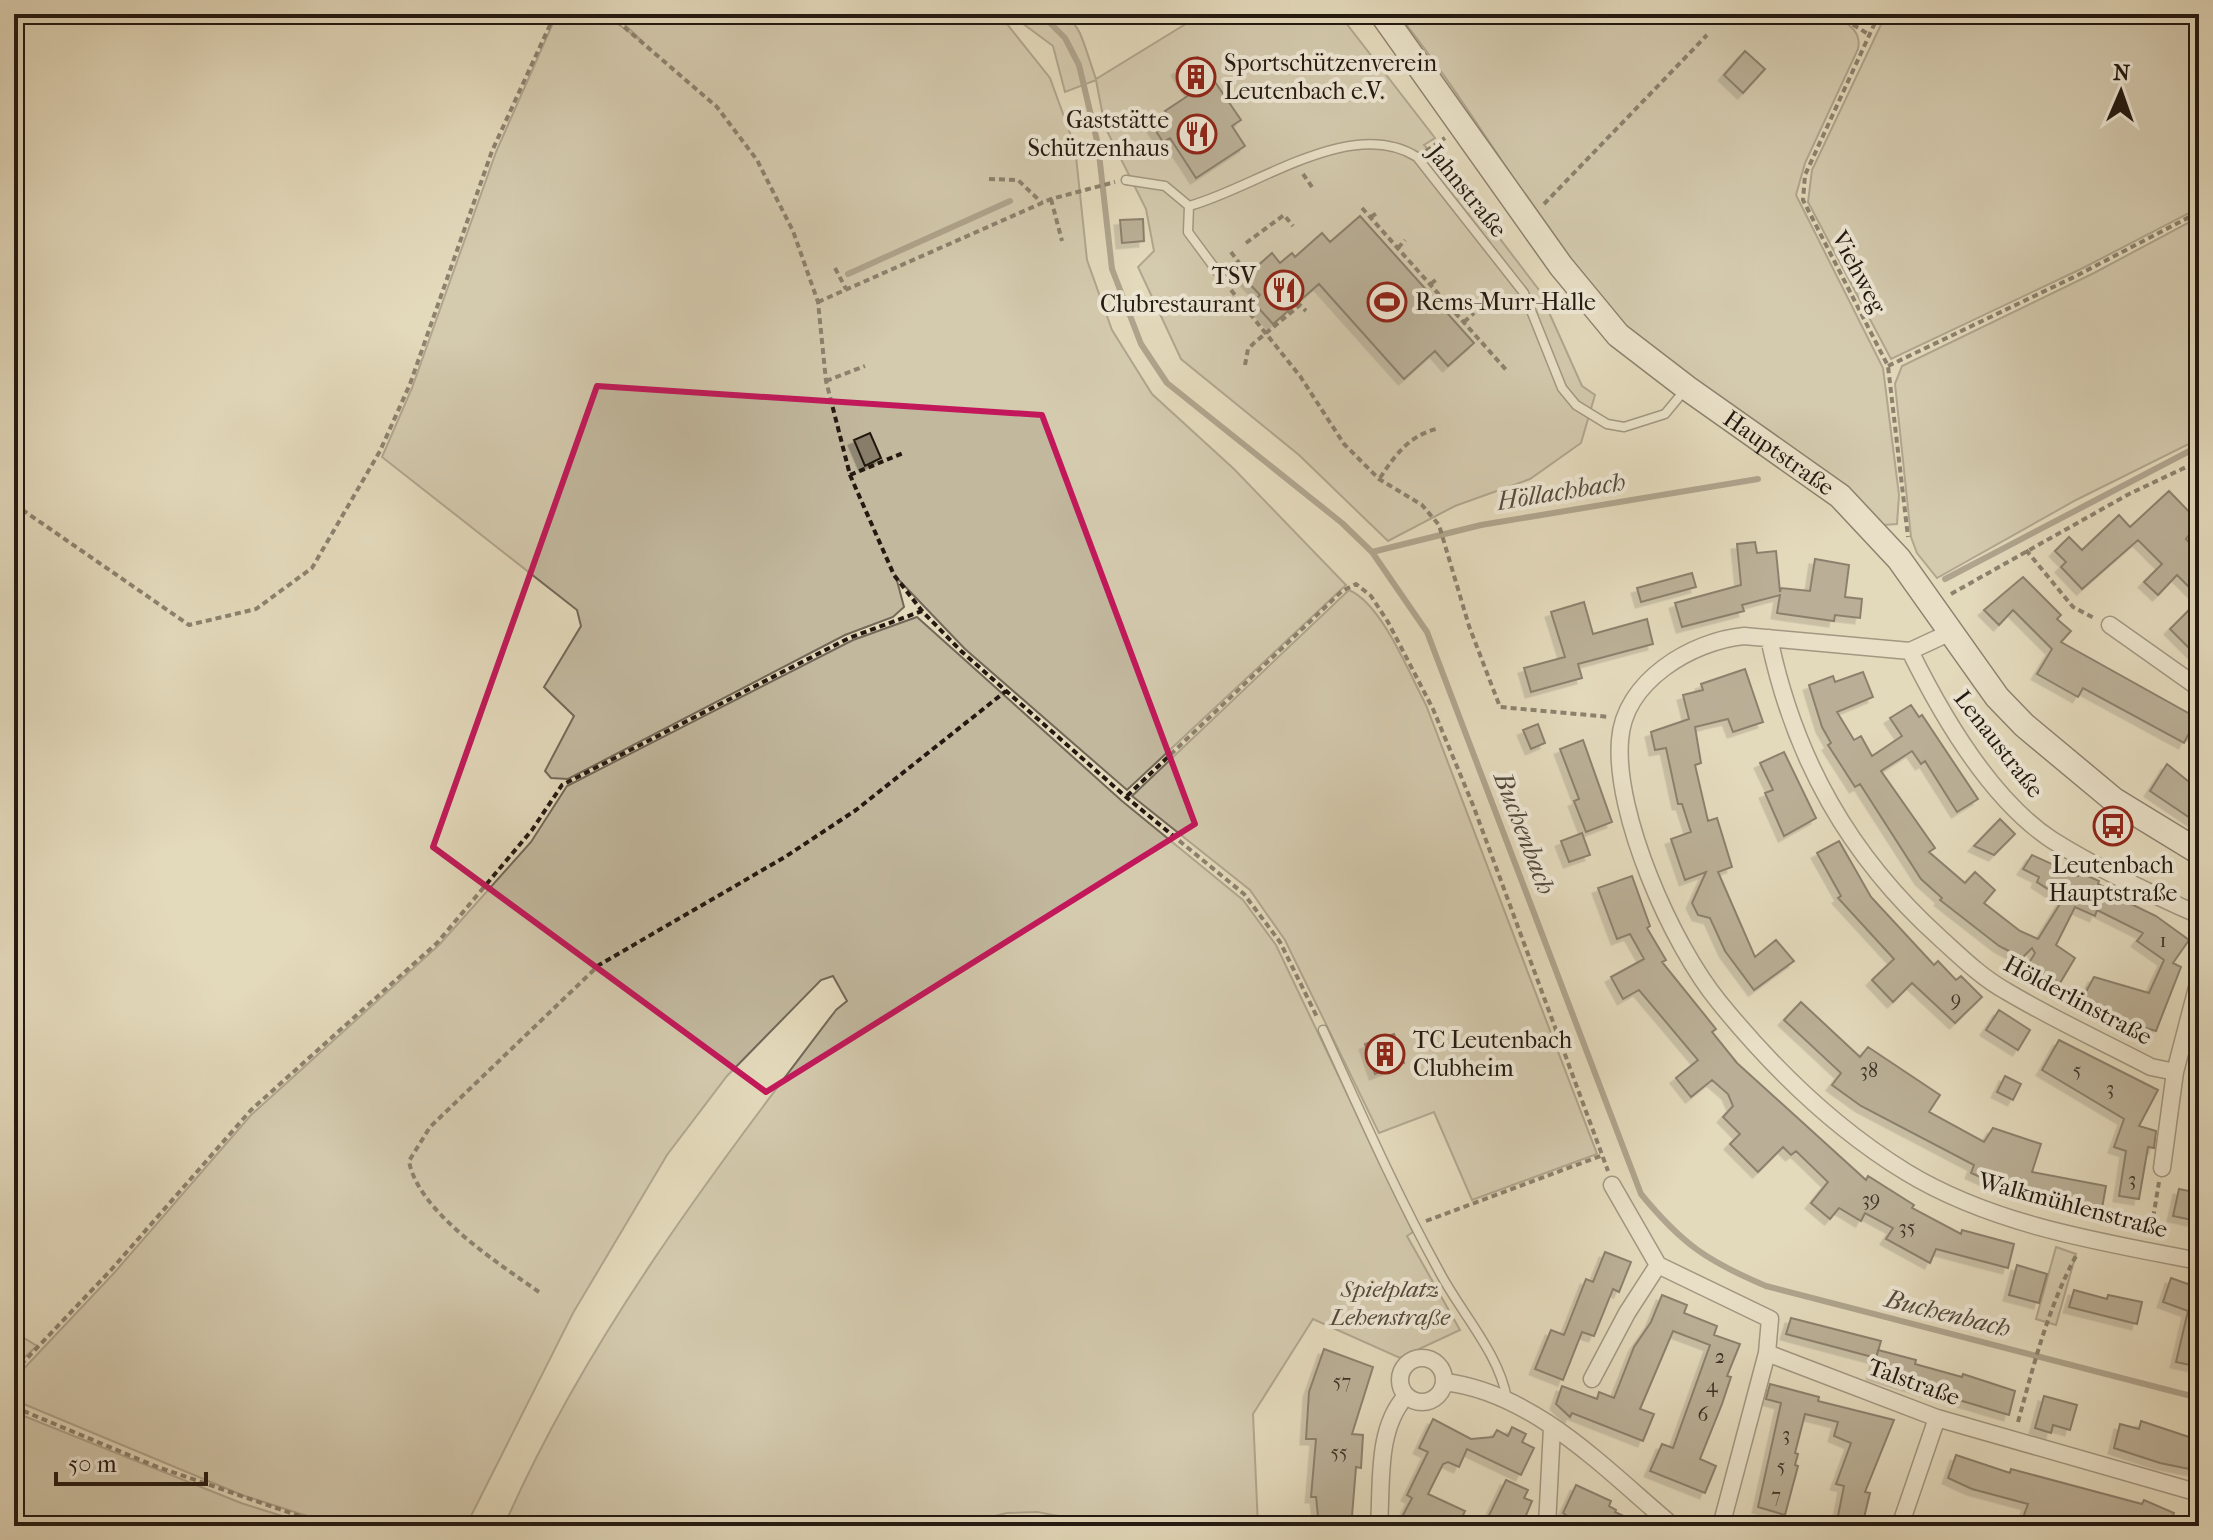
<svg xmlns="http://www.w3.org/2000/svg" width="2213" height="1540" font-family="'IM FELL French Canon',serif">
<defs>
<filter id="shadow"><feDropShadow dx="-5.5" dy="5.5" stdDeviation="0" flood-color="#0004"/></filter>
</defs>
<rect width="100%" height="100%" fill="#e3d9bb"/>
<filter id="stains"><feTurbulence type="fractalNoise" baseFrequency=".0025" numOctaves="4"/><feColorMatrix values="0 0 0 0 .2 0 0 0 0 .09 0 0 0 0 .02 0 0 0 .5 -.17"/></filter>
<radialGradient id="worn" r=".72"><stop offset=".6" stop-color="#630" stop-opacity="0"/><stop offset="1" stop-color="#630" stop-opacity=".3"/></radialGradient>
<path fill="#c2b89e" stroke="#726858" stroke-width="2" d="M557,14H604L643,42L614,14H999L1050,78L1075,147L1087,260L1112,330L1152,394L1234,469L1346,585L1127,790L965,649L896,577L904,607L893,617L845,635L568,779L551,778L545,771L574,716L544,687L581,626L577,610L382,457L412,388L496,152Z
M1010,14C1083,14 1073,13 1096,79L1202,14H1339L1435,138L1424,145L1456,181L1539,290L1582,386L1595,395L1581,443L1530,479L1455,506L1388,541L1299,455L1181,359L1138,267L1154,251L1146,209L1105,127L1096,80L1065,92L1053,46Z
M1398,14H1833C1847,24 1862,30 1858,49L1805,163L1796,195L1883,368L1899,495L1897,524L1883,525L1623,325C1538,229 1478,114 1398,14Z
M1886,14H2199V208L2081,269L1891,359L1808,202L1812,170Z
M2199,217V439L2076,500L1937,578L1917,553L1911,537L1895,384L1902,366L2094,273Z
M1349,590C1382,604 1409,673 1426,705L1597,1154L1472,1200L1434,1112L1379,1133L1285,940L1250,890L1132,796Z
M917,617L1122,801L1243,900L1276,945L1413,1232L1407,1236L1460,1330L1400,1358L1313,1319L1253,1414L1258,1526H1113L1037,1512L1007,1513L953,1526H504C586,1338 713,1172 836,1010L847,1001L833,976L821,980L727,1076L667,1155L573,1313L466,1526H338L242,1495L14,1400V1379L115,1272L251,1115L439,945L531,842L567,786L853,640Z
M2056,1247L2076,1254L2056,1325L2036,1319Z
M14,1332L37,1346L14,1367Z
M14,1412L241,1503L314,1526H14Z"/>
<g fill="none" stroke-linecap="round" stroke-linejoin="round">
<path stroke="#6f6554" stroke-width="6" d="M1041,14L1065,38L1079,65L1098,145L1112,269L1141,344L1167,383L1342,523L1372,552L1427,632L1641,1194C1682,1244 1707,1261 1766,1286L2199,1398
M848,274L1010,201
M1372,552L1481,525L1758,479
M1945,579L2199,446"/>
</g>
<path fill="#877d69" stroke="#231911" stroke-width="2" filter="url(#shadow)" d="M1745,51L1765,69L1743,93L1724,75Z
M1198,57L1241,120L1232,126L1245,146L1196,178L1170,138L1163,142L1152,125L1168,115L1165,111L1192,93L1177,70Z
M1360,216L1474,343L1448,366L1435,351L1404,379L1319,284L1273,324L1253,302L1260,295L1244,278L1272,253L1280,263L1292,253L1295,257L1322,233L1330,242Z
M1143,219L1144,241L1122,243L1120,220Z
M870,433L881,458L865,466L854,440Z
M2169,491L2199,522L2186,539L2199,553V597L2177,575L2158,595L2144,582L2162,564L2138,540L2082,589L2061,567L2066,562L2055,551L2069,537L2082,550L2119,515L2130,527Z
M1755,542L1757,553L1776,551L1780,592L1781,588L1810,591L1815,559L1849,565L1845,597L1862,599L1860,618L1835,615L1834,621L1777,613L1780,595L1742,605L1744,611L1682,627L1675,603L1741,585L1737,544Z
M1692,573L1696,587L1641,602L1637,588Z
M2023,577L2061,615L2057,619L2071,631L2061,642L2199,719V738L2189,733L2184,743L2083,688L2078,697L2037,674L2052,649L2013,610L1999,625L1984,610Z
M2199,600V658L2170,629Z
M1584,602L1593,634L1647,619L1653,644L1578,664L1582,678L1531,692L1524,668L1565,657L1551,612Z
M1745,669L1763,722L1733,732L1728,719L1695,727L1701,763L1695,765L1708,821L1717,818L1732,867L1718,872L1755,957L1776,940L1794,961L1754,990L1725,951L1710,918L1698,915L1692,903L1706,872L1685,880L1671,839L1691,832L1682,804H1678L1666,748L1655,750L1651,732L1689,719L1683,695L1703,690L1701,684Z
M1863,672L1873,697L1837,712L1854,740L1861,736L1872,756L1902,736L1890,718L1911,705L1919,717L1922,715L1978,799L1957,812L1925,761L1921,764L1912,751L1881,771L1935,848L1929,852L1965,883L1975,872L1995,890L1984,903L2020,931L2038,939L2063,899L2037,882L2039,877L2023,869L2032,855L2078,876L2081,873L2099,881L2098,884L2127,898L2125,901L2156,916L2189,940L2173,963L2181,967L2156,1031L2099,1014L2100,1011L2082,999L2094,977L2149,993L2164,960L2137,941L2143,933L2097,910L2095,916L2075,907L2056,945L2075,958L2060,983L2029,963L2035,953L2032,948L2022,958L1999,946L1940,900L1942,898L1921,879L1860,784L1855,787L1828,745L1831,743L1822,727L1809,685L1833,676L1835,682Z
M1538,724L1545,743L1531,749L1523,730Z
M1583,740L1612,822L1586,832L1574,801L1579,799L1560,749Z
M1784,752L1816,818L1784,836L1765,793L1773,790L1760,763Z
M2167,764L2199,790V824L2150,791Z
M2000,819L2015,834L1994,855L1974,846Z
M1582,833L1590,855L1569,862L1561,841Z
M1839,841L1871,897L1934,965L1938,961L1956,980L1961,976L1982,997L1955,1023L1912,983L1893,1002L1872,980L1894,959L1838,898L1841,896L1817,853Z
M1632,876L1650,926L1647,928L1666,960L1662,962L1716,1029L1712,1032L1737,1063L1866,1180L1868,1176L1914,1205L1912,1208L1961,1234L1962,1230L2014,1244L2008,1268L1936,1249L1930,1263L1886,1239L1893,1228L1865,1213L1861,1221L1839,1208L1830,1219L1811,1203L1828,1182L1796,1151L1791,1155L1783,1147L1758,1172L1730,1144L1740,1134L1723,1117L1733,1106L1728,1094L1712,1080L1691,1097L1676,1078L1698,1060L1639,990L1623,999L1611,977L1644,959L1630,934L1617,939L1598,888Z
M1801,1002L1860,1057L1868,1047L1940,1095L1929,1112L1984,1142L1993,1128L2041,1144L2032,1172L2106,1186L2102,1208L2034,1196L1996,1184L1971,1173L1974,1165L1861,1106L1832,1085L1841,1073L1784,1020Z
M1999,1010L2030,1030L2018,1050L1986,1030Z
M1394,1034L1404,1063L1375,1074L1365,1044Z
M2059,1040L2158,1090L2139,1126L2156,1131L2154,1148L2148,1147L2139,1199L2119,1196L2126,1151L2114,1147L2124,1119L2042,1070Z
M2005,1076L2021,1084L2013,1100L1997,1092Z
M2179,1189L2199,1193L2197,1221L2173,1216Z
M1605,1252L1631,1262L1619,1292L1613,1289L1594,1336L1582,1332L1563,1380L1535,1369L1551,1330L1564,1335L1586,1279L1593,1282Z
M2017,1265L2047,1274L2039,1303L2009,1295Z
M2171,1278L2199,1288V1367L2176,1362L2188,1311L2163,1302Z
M2074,1290L2107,1299L2108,1295L2142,1302L2137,1324L2069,1307Z
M1662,1295L1687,1305L1684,1313L1717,1326L1714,1335L1740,1344L1727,1376L1731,1377L1722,1404L1700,1459L1716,1466L1705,1493L1650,1471L1662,1444L1673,1448L1710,1345L1673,1331L1640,1409L1654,1414L1643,1441L1572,1413L1570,1417L1556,1404L1562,1386L1597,1399L1599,1392L1614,1398L1634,1347L1651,1322Z
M1791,1318L1881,1341L1876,1358L1786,1334Z
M1324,1349L1373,1367L1352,1434L1363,1435L1361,1468L1356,1467L1352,1516H1318L1316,1497H1311L1316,1439H1306L1309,1392Z
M1878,1350L1916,1360L1915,1364L1962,1377L1963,1374L2015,1391L2009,1415L1872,1374Z
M1770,1384L1819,1397L1818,1401L1894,1420L1865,1492L1870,1493L1862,1526H1836L1844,1486L1836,1484L1851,1443L1834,1436L1838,1422L1805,1414L1795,1453L1798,1454L1795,1465L1798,1466L1785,1515L1758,1507L1781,1403L1766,1399Z
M2044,1396L2077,1405L2070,1430L2053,1425L2051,1433L2035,1428Z
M1433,1419L1471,1439L1493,1437L1497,1430L1508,1436L1512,1427L1526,1434L1522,1442L1534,1448L1521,1475L1467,1449L1459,1467L1448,1462L1443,1464L1428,1494L1465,1511L1458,1526H1420L1402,1517L1412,1498L1407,1495L1428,1452L1419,1448Z
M2141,1421L2192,1438L2190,1447L2199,1449V1471L2160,1463L2114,1448L2120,1424L2139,1429Z
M1956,1455L2010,1473L2011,1469L2142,1504L2144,1500L2174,1513L2169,1526H2141L2116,1516L2114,1524L2091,1518L2090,1526H2020L2028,1504L1972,1489L1948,1478Z
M1506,1480L1528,1490L1524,1498L1532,1501L1524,1520L1521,1526H1484Z
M1576,1485L1611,1501L1609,1506L1616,1510L1615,1512L1644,1526H1586L1573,1520L1563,1513Z"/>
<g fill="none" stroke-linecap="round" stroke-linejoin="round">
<defs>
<path id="lane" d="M1126,180L1165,186L1189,206
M1189,206C1256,188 1351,115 1417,157L1524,293L1562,388L1576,405L1607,424L1624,427L1665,414L1684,391
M1189,206L1188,232L1225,282
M1323,1030C1360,1111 1396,1193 1439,1271C1461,1313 1499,1353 1507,1399"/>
<path id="street" d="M2110,625L2199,688
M1951,632L1910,651L1744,636C1692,641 1624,681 1620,740C1614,814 1672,945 1719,1002C1771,1066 1834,1128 1906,1172C1993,1225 2100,1242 2199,1261
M1769,638C1794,758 1849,856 1940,938C1961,957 1981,977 2006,991C2053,1019 2103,1042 2151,1067L2175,1072
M1910,651C1942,716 1990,799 2052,840C2098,869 2149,893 2199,915
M2162,1168L2175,1072L2199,980
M1612,1185L1658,1265L1770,1319L1767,1353L1937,1418L2199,1493
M1400 1380a22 22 0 1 1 44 0a22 22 0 1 1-44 0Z
M1592,1379L1627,1313L1658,1265
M1444,1382C1534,1392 1607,1471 1673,1526
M1379,1526C1382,1483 1376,1429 1406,1396
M1547,1526L1552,1428
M1721,1526L1767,1353
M1900,1526L1937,1418"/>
<g id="secondary">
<path id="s1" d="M1382,14L1561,266L1618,335L1687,388L1840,496L1899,559L1997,697L2024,725L2114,800L2199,852"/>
</g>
</defs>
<use href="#lane" stroke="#53493c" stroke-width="11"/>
<use href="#street" stroke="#53493c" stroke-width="19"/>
<use href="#secondary" stroke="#231911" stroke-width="27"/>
<path stroke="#231911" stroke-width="4" stroke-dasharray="6 4" stroke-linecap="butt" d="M609,14L717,107L757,160L793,231L818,302L826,381L850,475L894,575L922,611L961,651L1126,797L1244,894L1280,942L1318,1019
M1836,14L1868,34
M1879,14L1805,175L1803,200L1888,366L1908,537
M1426,151L1445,138
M1303,174L1312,187
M989,179L1018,180L1042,203
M1051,199L1062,241
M1544,204L1707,35
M1362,208L1508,372
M1371,217L1378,212
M1246,243L1284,215L1293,226
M1398,248L1405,240
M1231,252L1248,275
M835,268L846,289
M1431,284L1438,278
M1231,290L1300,376L1344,444L1379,479L1422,505L1439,525L1469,626L1500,707L1610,717
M818,302L1051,199L1115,182
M1464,322L1474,313
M1245,365L1248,349L1254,343L1300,305L1306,311
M1888,366L2074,277L2199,212
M826,381L865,366
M850,475L903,453
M1380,478C1395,455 1409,436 1436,429
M14,504L189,625L256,609L312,568L380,451L410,384L492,151L555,14
M2026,550L2073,607L2094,618
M1951,594L2129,494L2199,461
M1127,796L1342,591L1356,584L1371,596L1388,622L1433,709L1473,805L1608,1171
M1426,1221L1603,1155
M2150,1237L2159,1182
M539,1292C498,1263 418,1212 409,1161L430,1127L599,965L785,857L856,810L1006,691
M14,1372L111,1270L251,1110L437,943L532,830L562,785L849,638L922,611
M14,1407L155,1466L328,1526
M2018,1422C2034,1364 2048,1307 2077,1254
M971,1526C1015,1516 1051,1515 1095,1526"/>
<use href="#lane" stroke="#ede6d3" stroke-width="8"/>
<use href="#street" stroke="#ede6d3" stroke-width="16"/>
<use href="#secondary" stroke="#ede6d3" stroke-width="24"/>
</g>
<path d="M0 0H2213V1540H0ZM597,386L1042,415L1195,824L766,1092L433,847Z" fill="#e3d9bb" fill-opacity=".55" fill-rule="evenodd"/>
<path fill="none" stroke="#c2185b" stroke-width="6" stroke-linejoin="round" d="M597,386L1042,415L1195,824L766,1092L433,847Z"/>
<defs>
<symbol id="building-ring" viewBox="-11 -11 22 22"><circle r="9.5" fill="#ede6d3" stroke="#8f2418" stroke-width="1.5"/><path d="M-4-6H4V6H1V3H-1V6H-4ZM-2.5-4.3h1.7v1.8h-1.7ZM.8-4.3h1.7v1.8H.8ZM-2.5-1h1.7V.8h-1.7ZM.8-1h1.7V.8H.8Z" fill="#8f2418"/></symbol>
<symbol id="restaurant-ring" viewBox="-11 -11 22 22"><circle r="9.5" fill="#ede6d3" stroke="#8f2418" stroke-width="1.5"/><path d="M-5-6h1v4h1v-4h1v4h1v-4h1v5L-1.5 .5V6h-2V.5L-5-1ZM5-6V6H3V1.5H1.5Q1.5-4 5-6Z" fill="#8f2418"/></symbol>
<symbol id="stadium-ring" viewBox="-11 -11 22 22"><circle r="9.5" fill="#ede6d3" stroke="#8f2418" stroke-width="1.5"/><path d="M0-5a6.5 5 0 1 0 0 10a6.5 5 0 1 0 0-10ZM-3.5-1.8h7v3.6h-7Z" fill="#8f2418"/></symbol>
<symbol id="bus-ring" viewBox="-11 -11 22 22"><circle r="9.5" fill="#ede6d3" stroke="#8f2418" stroke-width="1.5"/><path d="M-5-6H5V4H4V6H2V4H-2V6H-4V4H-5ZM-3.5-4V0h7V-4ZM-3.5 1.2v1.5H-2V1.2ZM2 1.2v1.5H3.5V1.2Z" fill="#8f2418"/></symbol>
</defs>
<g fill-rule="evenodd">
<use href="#building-ring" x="1174" y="55" width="44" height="44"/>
<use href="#restaurant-ring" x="1175" y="112" width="44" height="44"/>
<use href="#restaurant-ring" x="1262" y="268" width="44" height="44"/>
<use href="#stadium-ring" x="1365" y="280" width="44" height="44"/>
<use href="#bus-ring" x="2091" y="804" width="44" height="44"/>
<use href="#building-ring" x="1363" y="1032" width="44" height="44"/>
</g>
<g text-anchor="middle" stroke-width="8" stroke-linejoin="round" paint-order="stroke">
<g font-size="20" fill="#3c3227">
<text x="2163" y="947">1</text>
<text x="1956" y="1006">9</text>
<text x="1869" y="1077">38</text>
<text x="2077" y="1077">5</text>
<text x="2110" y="1095">3</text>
<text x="2132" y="1186">3</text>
<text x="1871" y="1206">39</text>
<text x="1907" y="1234">35</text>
<text x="1720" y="1363">2</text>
<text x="1342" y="1388">57</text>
<text x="1712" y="1392">4</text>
<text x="1703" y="1421">6</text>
<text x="1786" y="1441">3</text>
<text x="1339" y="1459">55</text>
<text x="1781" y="1473">5</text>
<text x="1776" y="1502">7</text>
</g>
<g font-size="24" fill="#231911" stroke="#ede6d3" text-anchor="start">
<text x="1224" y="71">Sportschützenverein<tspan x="1224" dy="28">Leutenbach e.V.</tspan></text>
<text x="1169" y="128" text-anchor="end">Gaststätte<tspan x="1169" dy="28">Schützenhaus</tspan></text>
<text x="1256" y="284" text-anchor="end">TSV<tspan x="1256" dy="28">Clubrestaurant</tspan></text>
<text x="1415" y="310">Rems-Murr-Halle</text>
<text x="2113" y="873" text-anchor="middle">Leutenbach<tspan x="2113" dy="28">Hauptstraße</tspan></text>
<text x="1413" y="1048">TC Leutenbach<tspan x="1413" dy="28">Clubheim</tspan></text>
</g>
<g font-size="24" fill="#231911" stroke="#ede6d3">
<text transform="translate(1467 191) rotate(51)" y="8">Jahnstraße</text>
<text transform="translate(1859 272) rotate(62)" y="8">Viehweg</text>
<text dy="8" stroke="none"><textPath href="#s1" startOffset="598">Hauptstraße</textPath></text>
<text transform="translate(1999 744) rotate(52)" y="8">Lenaustraße</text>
<text transform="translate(2078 1000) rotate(28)" y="8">Hölderlinstraße</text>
<text transform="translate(2073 1205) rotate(15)" y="8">Walkmühlenstraße</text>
<text transform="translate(1914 1382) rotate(20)" y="8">Talstraße</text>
</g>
<g font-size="24" font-style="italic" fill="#53493b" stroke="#ede6d3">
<text x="1390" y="1297">Spielplatz<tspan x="1390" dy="28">Lehenstraße</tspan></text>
</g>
<g font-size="26" font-style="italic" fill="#564c3e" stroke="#ede6d3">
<text transform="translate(1561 491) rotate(-9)" y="9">Höllachbach</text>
<text transform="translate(1525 833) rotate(69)" y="9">Buchenbach</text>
<text transform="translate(1948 1313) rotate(14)" y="9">Buchenbach</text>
</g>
</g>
<rect width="2213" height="1540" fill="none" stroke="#e3d9bb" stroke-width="48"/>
<rect x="16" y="16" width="2181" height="1508" fill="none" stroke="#231911" stroke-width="4"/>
<rect x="24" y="24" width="2165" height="1492" fill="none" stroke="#231911" stroke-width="2"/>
<g transform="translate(2121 92) rotate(2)" stroke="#ede6d3" stroke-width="6" paint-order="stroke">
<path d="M0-6L14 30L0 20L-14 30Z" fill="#231911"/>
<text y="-12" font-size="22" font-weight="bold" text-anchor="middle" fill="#231911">N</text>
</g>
<path d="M56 1472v12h150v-12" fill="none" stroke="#231911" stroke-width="4"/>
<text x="68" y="1472" font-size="24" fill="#231911" stroke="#ede6d3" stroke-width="6" paint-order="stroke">50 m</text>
<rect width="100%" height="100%" filter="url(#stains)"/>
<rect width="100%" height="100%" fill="url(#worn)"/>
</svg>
